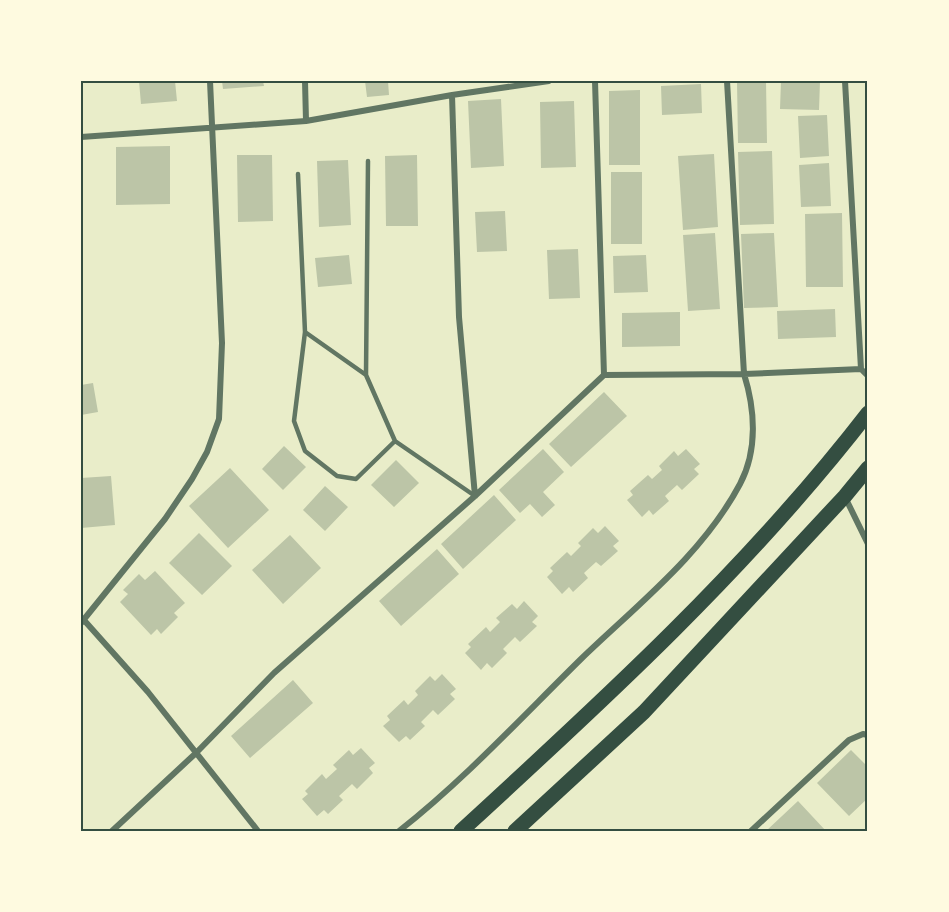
<svg xmlns="http://www.w3.org/2000/svg" width="949" height="912" font-family="Mulish,sans-serif">
<rect width="100%" height="100%" fill="#e9edc9"/>
<path fill="#bcc5a7" d="M139,81H175L177,101L141,104Z
M222,81H263L264,86L223,89Z
M365,81H388L389,95L367,97Z
M737,81H766L767,143H738Z
M781,81H820L819,110L780,109Z
M701,84L702,113L662,115L661,86Z
M640,90V165H609V91Z
M501,99L504,166L471,168L468,101Z
M574,101L576,167L541,168L540,102Z
M827,115L829,156L800,158L798,116Z
M170,146V204L116,205V147Z
M772,151L774,224L740,225L738,152Z
M714,154L718,227L683,230L678,156Z
M237,155H272L273,221L238,222Z
M417,155L418,226H386L385,156Z
M348,160L351,225L319,227L317,161Z
M829,163L831,206L801,207L799,165Z
M611,172H642V244H611Z
M505,211L507,251L477,252L475,212Z
M842,213L843,287H806L805,214Z
M715,233L720,309L688,311L683,235Z
M774,233L778,307L744,308L741,234Z
M578,249L580,298L549,299L547,250Z
M349,255L352,284L318,287L315,258Z
M646,255L648,292L614,293L613,256Z
M835,309L836,337L778,339L777,311Z
M680,312V346L622,347V313Z
M93,383L98,412L81,415V385Z
M604,392L627,416L571,467L549,444Z
M284,446L306,467L283,490L262,469Z
M543,449L564,472L543,492L555,505L542,517L530,504L520,513L499,490Z
M686,449L700,464L694,469L699,474L682,490L677,485L665,496L669,501L653,515L649,510L642,517L627,500L633,495L630,491L648,475L652,479L662,470L659,466L674,451L678,456Z
M396,460L419,483L394,507L371,485Z
M230,468L269,510L228,548L189,506Z
M111,476L115,525L81,528V478Z
M325,486L348,507L325,531L303,510Z
M494,495L516,520L463,569L441,544Z
M605,526L619,541L613,546L618,551L601,566L596,562L584,573L588,578L573,592L569,587L562,594L547,577L553,571L550,568L567,552L571,556L581,546L578,543L593,528L598,533Z
M199,533L232,566L202,595L169,563Z
M290,535L321,568L283,604L252,570Z
M437,549L459,574L401,626L379,601Z
M155,571L185,603L174,613L178,617L161,634L157,629L151,635L120,602L128,594L123,590L139,574L145,580Z
M524,601L538,616L532,622L537,626L520,642L515,637L503,649L507,653L492,668L487,663L481,670L465,653L471,647L468,644L486,627L490,632L500,622L496,618L512,604L517,609Z
M442,674L456,689L450,694L455,699L438,715L433,710L421,722L425,726L410,740L406,736L399,742L383,726L390,720L387,716L404,700L408,705L418,695L415,691L430,676L435,681Z
M293,680L313,703L250,758L231,736Z
M361,748L375,763L369,768L373,773L357,789L352,784L339,796L343,800L328,814L324,810L317,816L302,799L308,794L305,791L322,774L326,779L337,769L333,765L349,750L353,755Z
M851,750L868,767V798L849,816L817,783Z
M798,801L826,831H766Z"/>
<g fill="none" stroke-linecap="round" stroke-linejoin="round">
<path stroke="#617663" stroke-width="4.5" d="M368,161L366,375L395,441L475,496
M298,174L305,332L366,375
M305,332L294,421L305,451L337,476L356,479L395,441"/>
<path stroke="#617663" stroke-width="6" d="M305,81L306,121
M595,81L604,375
M845,81L861,369L868,376
M452,95L549,81
M81,137L306,121L452,95L459,317L475,496
M845,497L868,544
M83,619L148,692L258,831
M81,623L165,519L192,479L207,452L219,419L222,343L210,81
M112,831L196,753L274,673L475,496L604,375L744,374L861,369
M399,831C464,780 522,717 581,659C637,605 703,554 740,484C758,450 755,409 744,374L727,81
M751,831L849,740L863,734L868,735"/>
<path stroke="#344e41" stroke-width="15" d="M461,831C604,700 749,567 868,413
M515,831L644,712L845,496L868,468"/>
</g>
<rect width="949" height="912" fill="none" stroke="#fefae0" stroke-width="165"/>
<rect x="82" y="82" width="784" height="748" fill="none" stroke="#344e41" stroke-width="2"/>
</svg>
